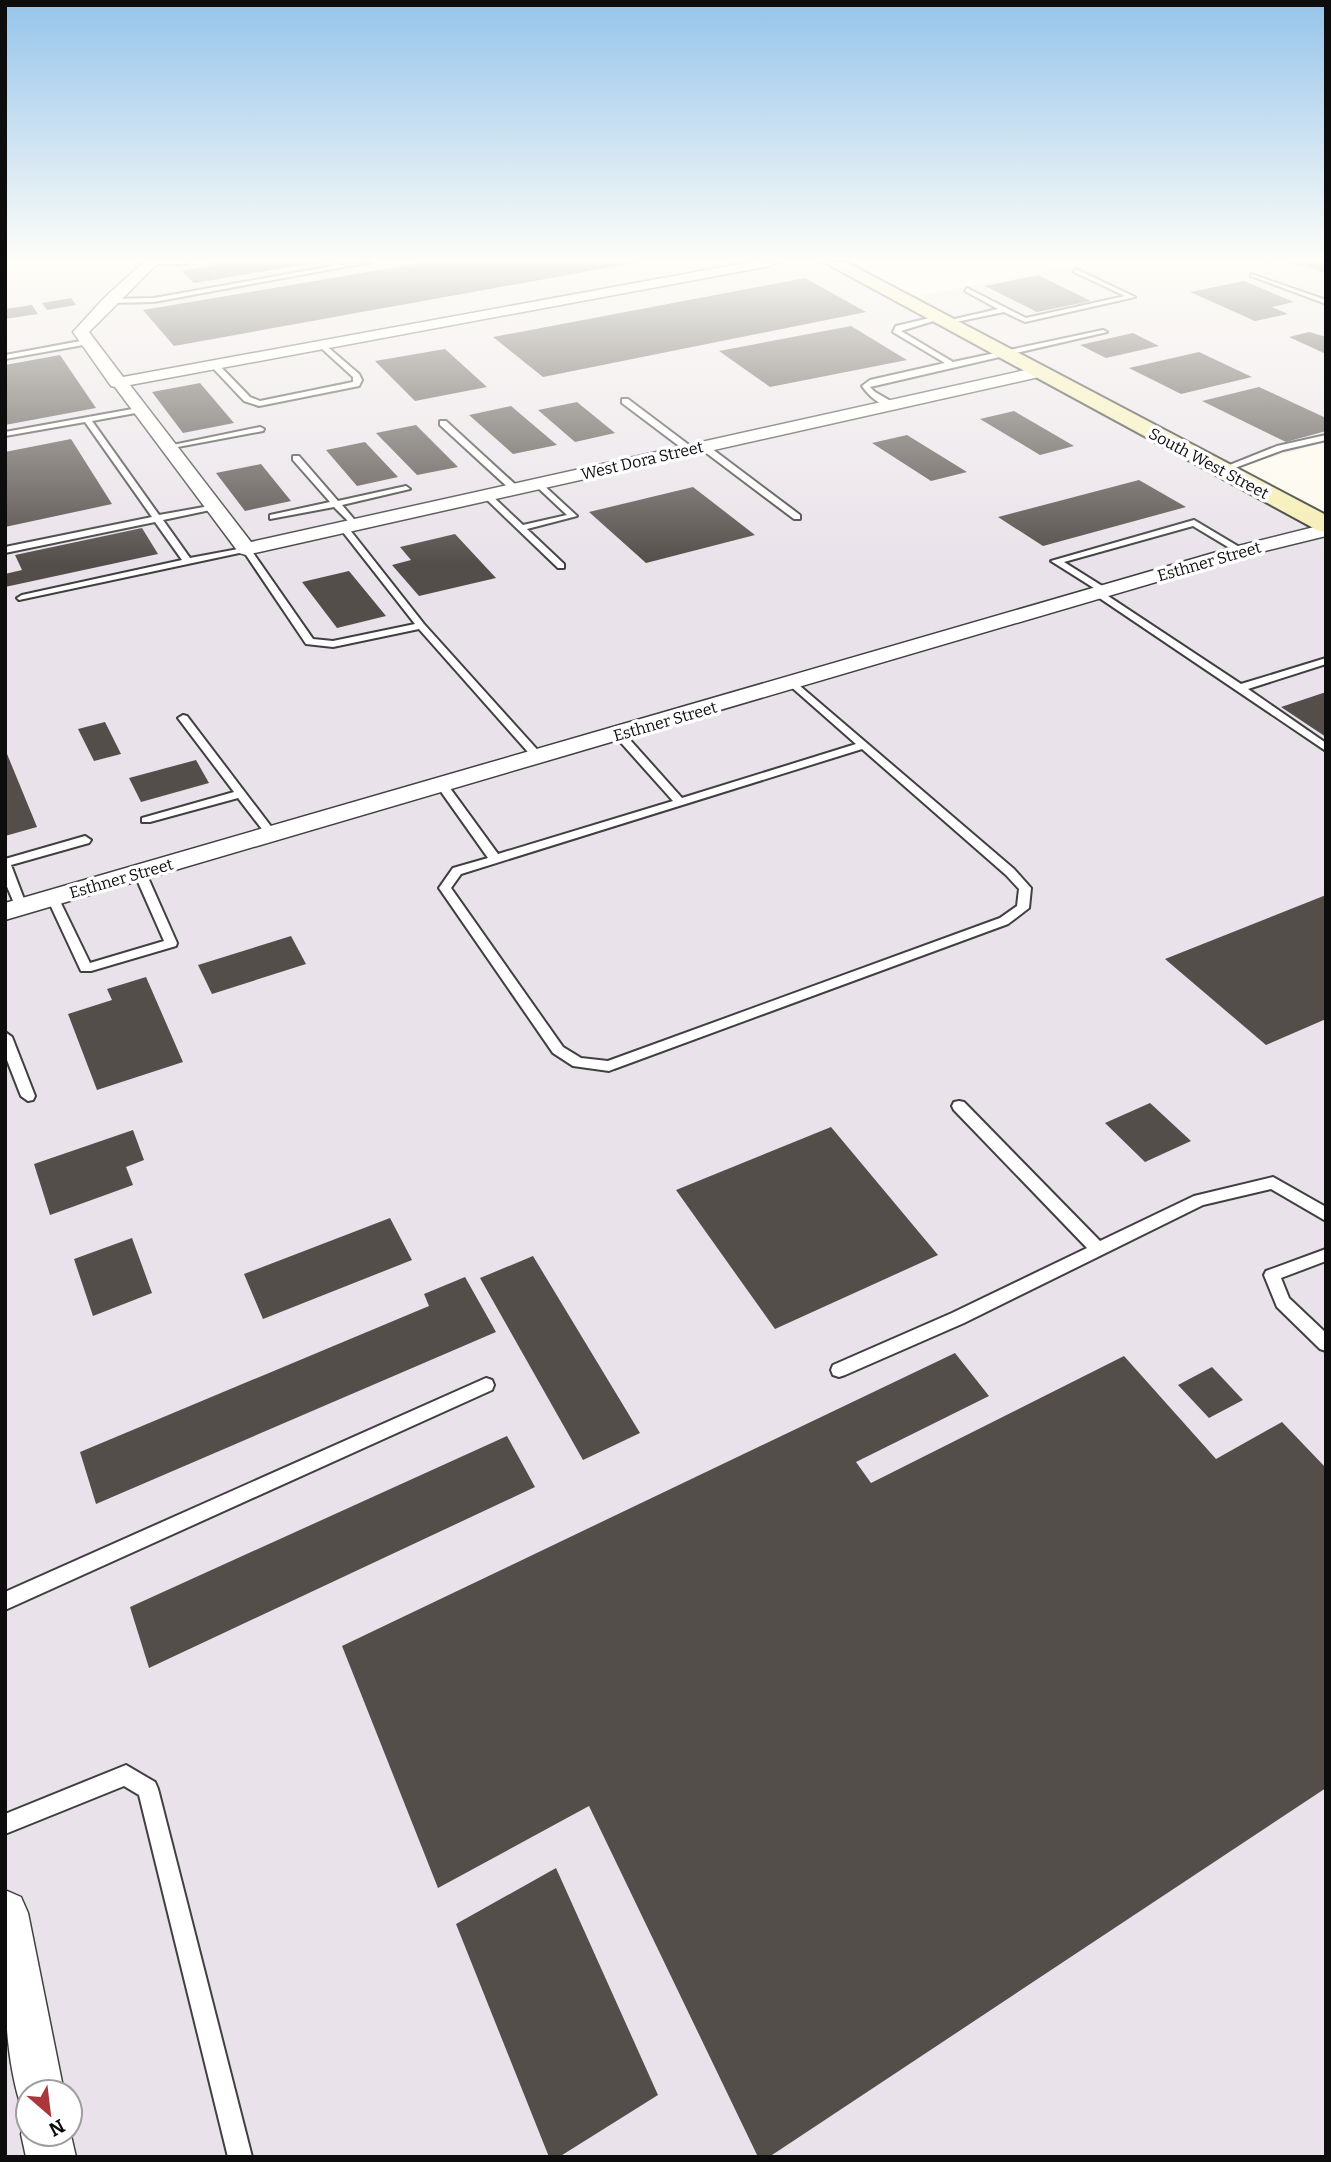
<svg xmlns="http://www.w3.org/2000/svg" width="1331" height="2162" font-family="Bitter,serif">
<rect width="100%" height="100%" fill="#fdfaef"/>
<path fill="#e9e2ea" fill-rule="evenodd" d="M5,262H833L903,299L1086,263L1083,262H1326V442L1224,470L1326,525V2157H5ZM28,2092H70V2134H28Z"/>
<path fill="#544e4b" d="M211,262H315V263L194,283L182,271L215,265Z
M427,262L634,263L174,346L143,310Z
M1296,262H1326V274L1304,265L1296,266L1289,263Z
M1038,275L1091,301L1037,312L985,286Z
M805,278L866,312L543,377L493,337Z
M1244,281L1294,302L1272,307L1288,314L1255,321L1190,292Z
M71,298L76,305L47,310L42,303Z
M32,305L38,314L5,319V309Z
M851,326L907,360L770,387L719,351Z
M1309,332L1326,337V354L1289,337Z
M1133,333L1159,346L1106,358L1080,345Z
M445,349L487,387L415,401L375,361Z
M1199,352L1252,377L1181,394L1129,368Z
M60,355L96,408L5,425V365Z
M200,383L234,423L183,433L152,392Z
M1259,387L1326,418V431L1286,442L1202,401Z
M577,402L615,433L575,442L538,410Z
M511,406L557,445L513,454L469,415Z
M1014,411L1074,446L1040,455L980,419Z
M416,425L458,467L417,475L376,433Z
M907,435L967,472L931,481L872,443Z
M71,439L112,504L5,527V452Z
M365,442L398,477L357,486L326,450Z
M261,464L291,501L245,511L216,473Z
M1139,480L1186,507L1043,546L998,517Z
M693,487L755,535L646,563L589,512Z
M142,528L158,554L5,587V574L22,570L15,555Z
M455,534L496,578L419,596L392,565L411,560L400,547Z
M349,571L386,616L337,628L302,582Z
M1326,692V737L1281,707Z
M105,722L121,754L94,761L78,729Z
M5,749L37,827L5,836Z
M196,760L209,783L141,802L129,778Z
M1326,895V1019L1266,1045L1165,959Z
M291,936L306,964L212,994L198,965Z
M146,977L183,1062L97,1090L68,1014L112,1000L107,989Z
M1150,1103L1191,1141L1145,1162L1105,1123Z
M831,1127L938,1255L775,1329L676,1190Z
M133,1130L144,1160L126,1167L133,1185L50,1215L34,1164Z
M390,1218L412,1260L263,1319L244,1274Z
M132,1238L152,1293L93,1316L74,1259Z
M533,1256L640,1433L583,1460L480,1278Z
M465,1277L496,1332L96,1504L80,1452L429,1306L424,1294Z
M955,1353L989,1396L856,1462L871,1483L1124,1356L1216,1459L1282,1422L1326,1468V1788L769,2157H758L589,1806L438,1888L342,1646Z
M1212,1367L1243,1400L1209,1418L1178,1385Z
M507,1436L535,1487L149,1668L130,1607Z
M556,1868L658,2095L559,2157H549L456,1924Z"/>
<g fill="none" stroke-linecap="round" stroke-linejoin="round">
<defs>
<path id="service" d="M149,262H190L187,264H152Z
M329,262H336L339,265L370,262L154,302L109,303L106,301L109,299L154,298L333,266Z
M1076,269L1135,297L1025,322L1004,312L946,324L942,322L998,309L965,291L967,288L1026,318L1125,296L1074,272Z
M1251,274L1326,300V304L1251,276Z
M938,316L940,319L901,331L953,362L1103,330L1107,332L870,387L875,392L894,403V407C881,407 869,396 862,386L870,380L945,363L893,332L896,326Z
M86,340L90,342L89,344L5,359V355Z
M323,343L359,374L362,380L359,386L259,406L244,401L210,365L217,363L250,397L260,401L353,382V377L320,347L319,345Z
M622,399H628L693,448V452H687L622,403Z
M138,408L142,410L141,412L92,421L159,515L215,505V509L163,520L190,558L249,547L313,639L333,641L415,624L339,527L346,525L424,624L543,756V760H535L419,629L333,647L306,644L244,552L19,600L17,598L22,595L182,560L155,522L5,553V547L152,517L85,422L5,436V432Z
M440,421H446L518,487V491H512L440,425Z
M260,427L264,429L263,431L167,449L163,447Z
M1326,435V440L1283,450L1224,472L1217,470L1277,446Z
M701,445H707L800,515V519H794L701,449Z
M293,456H299L338,501L406,486L410,489L342,505L359,525L355,528L334,507L270,519V515L330,502L293,460Z
M539,481L577,516L527,529L564,564V568H558L482,495L489,493L523,525L567,515L536,486V482Z
M1194,520L1246,551L1238,553L1193,526L1064,562L1107,589L1109,591L1105,594L1241,684L1326,658V664L1248,689L1326,743V751L1095,595L1093,593L1097,590L1051,561Z
M793,680L1014,869L1031,888L1029,908L1008,924L614,1069L609,1071L573,1066L553,1053L439,888L453,868L488,858L437,786L443,783L447,784L498,854L673,801L615,736V732H623L682,798L856,744L789,685V681ZM862,749L1006,875L1019,889L1017,906L1000,918L608,1061L581,1058L563,1047L451,888L461,874Z
M183,715L187,716L276,833V837H268L238,798L150,822H142V818L234,792L178,718Z
M85,836L91,840L89,843L11,865L27,907L25,910H17L5,882V859Z
M140,869L146,873L177,943L176,946L91,971H81L47,898L53,894L57,895L90,963L164,941L134,873Z
M5,1032L12,1037L35,1096L33,1100L28,1101L21,1096L5,1055Z
M959,1101L964,1102L1100,1241L1194,1196L1273,1177L1326,1207V1221L1271,1189L1203,1205L964,1323L845,1375L839,1377L833,1375L831,1370L833,1365L952,1313L1087,1248L954,1110L952,1106L954,1102Z
M1326,1249V1261L1281,1278L1289,1298L1326,1333V1351L1320,1349L1277,1307L1264,1275L1266,1271Z
M486,1378L492,1380L494,1385L492,1390L5,1610V1592Z
M126,1765L155,1782L158,1789L252,2157H228L139,1795L124,1786L5,1834V1814Z"/>
<path id="minor" d="M144,262H159L89,332L123,377L750,262H777L770,266L130,385L251,542L1039,367L1047,372L1039,377L246,555L239,553L115,387L111,386L73,332L104,298Z
M1326,524V536L1248,555L5,920V903L1234,547Z
M5,1890L21,1897L28,1913L64,2092H28V2112L22,2109C0,2045 5,1959 5,1890Z
M28,2117V2134H70V2131L76,2157H26L21,2134Z"/>
<path id="secondary" d="M824,262H846L1326,515V532L1317,530Z"/>
</defs>
<use href="#service" stroke="#404040" stroke-width="4"/>
<use href="#minor" stroke="#404040" stroke-width="3"/>
<use href="#secondary" stroke="#2f2f2f" stroke-width="4"/>
<use href="#service" fill="#fff" fill-rule="evenodd"/>
<use href="#minor" fill="#fff" fill-rule="evenodd"/>
<use href="#secondary" fill="#f5edb2" fill-rule="evenodd"/>
</g>
<linearGradient id="sky" x2="0" y2="1"><stop stop-color="#95c4ea"/><stop offset="0.46" stop-color="#fefdf8"/><stop offset="1" stop-color="#fefdf8" stop-opacity="0"/></linearGradient>
<rect width="1331" height="564" fill="url(#sky)"/>
<g text-anchor="middle" stroke-width="7" stroke-linejoin="round" paint-order="stroke">
<g font-size="16" fill="#0d0d0d" stroke="#fff">
<text transform="translate(642 460) rotate(-13)" y="6">West Dora Street</text>
<text transform="translate(1209 463) rotate(28)" y="6">South West Street</text>
<text transform="translate(1209 561) rotate(-16)" y="6">Esthner Street</text>
<text transform="translate(665 721) rotate(-16)" y="6">Esthner Street</text>
<text transform="translate(121 878) rotate(-16)" y="6">Esthner Street</text>
</g>
</g>
<rect width="1331" height="2162" fill="none" stroke="#0d0d0d" stroke-width="14"/>
<g transform="translate(49 2113) rotate(152)"><circle r="33" fill="#ffffff" stroke="#9e9e9e" stroke-width="2"/>
<path d="M0-5L12 26L0 18L-12 26Z" fill="#ab373d"/>
<text y="-10" font-size="19" font-weight="bold" text-anchor="middle" fill="#0d0d0d">N</text>
</g>
</svg>
